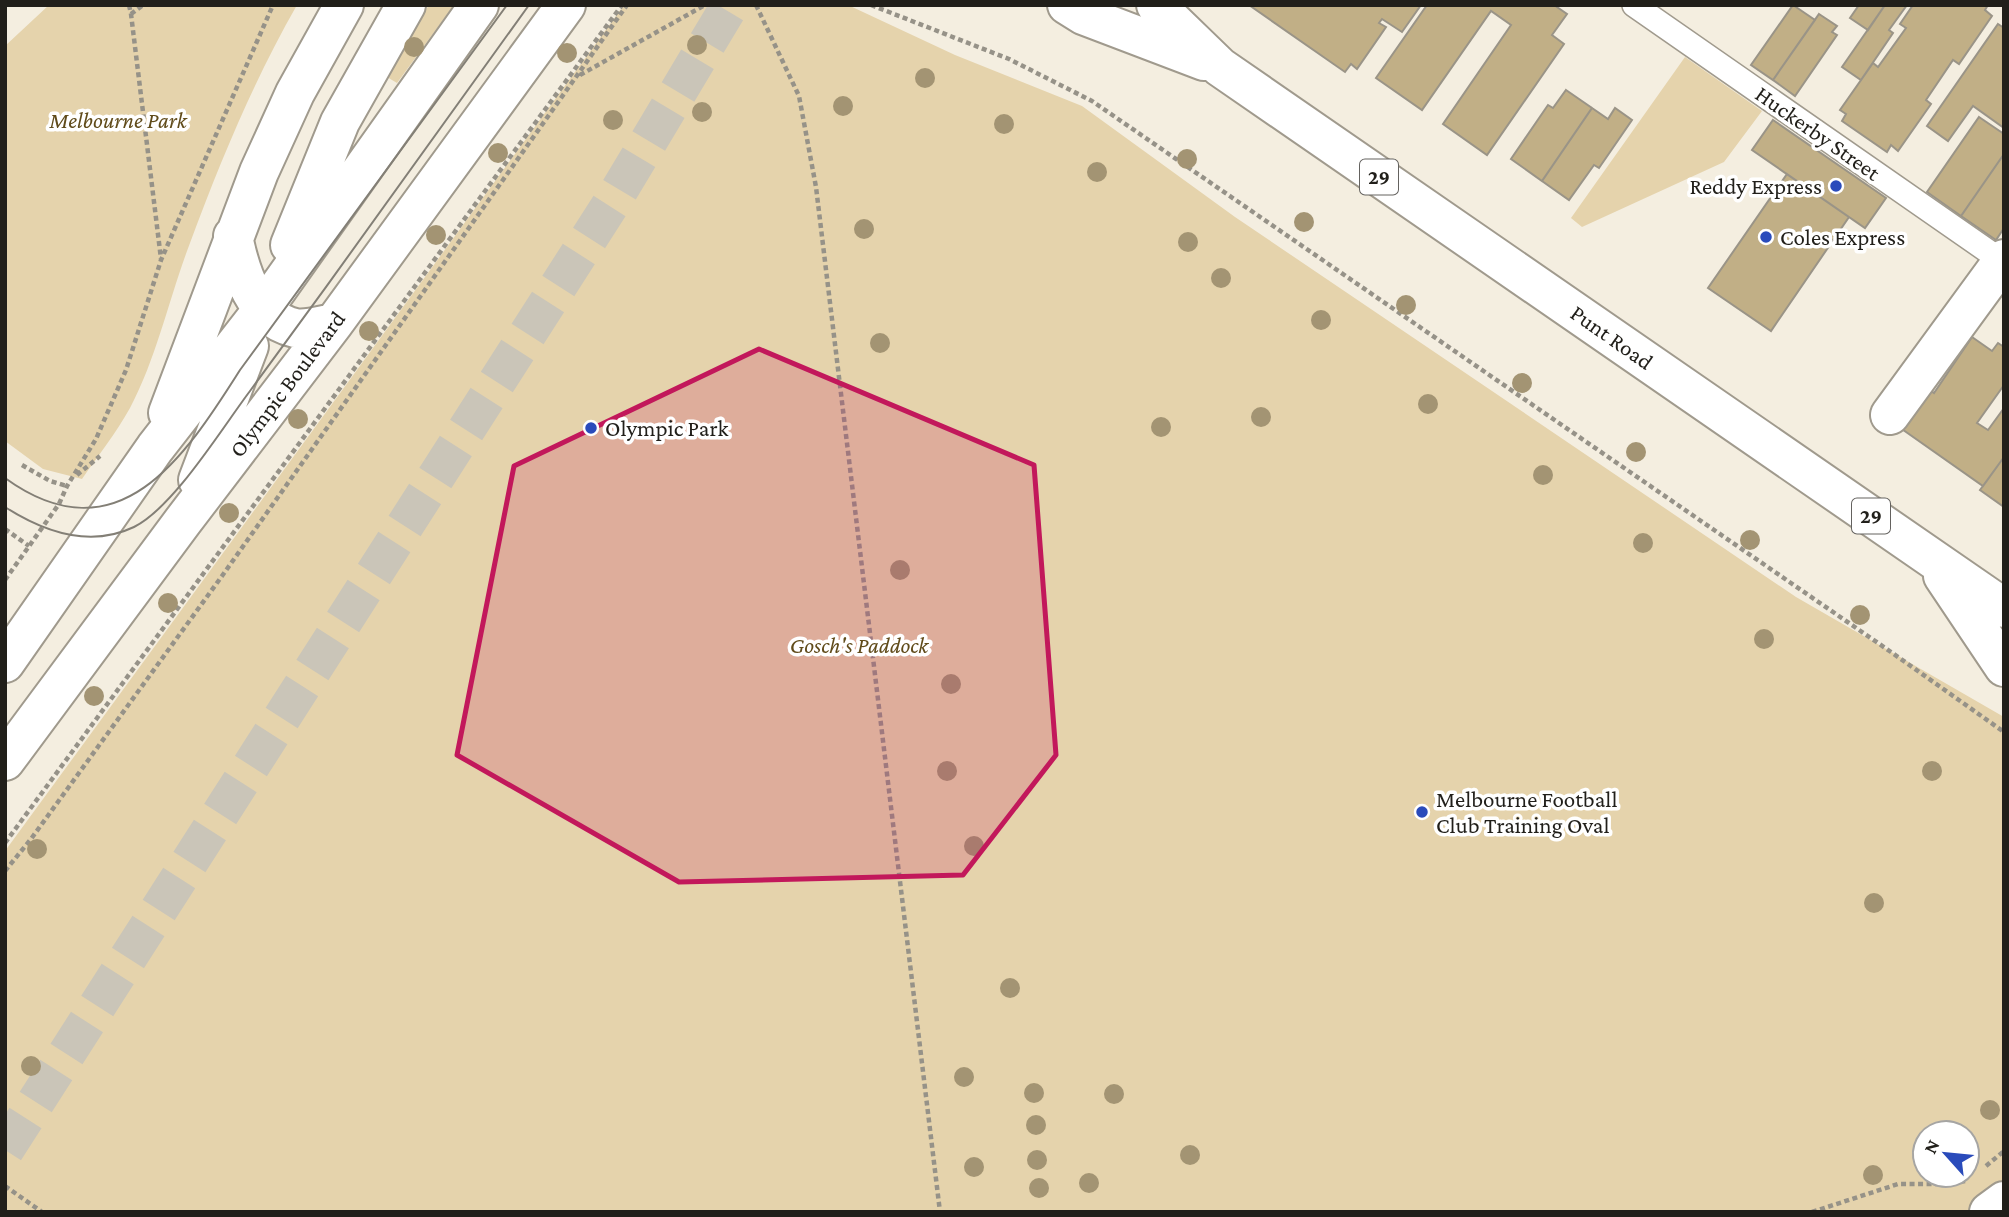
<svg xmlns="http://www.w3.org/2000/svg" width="2009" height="1217" font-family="'Crimson Pro',serif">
<rect width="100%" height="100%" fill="#f4eee0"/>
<path fill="#e5d3ac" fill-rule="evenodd" d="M49,5H297C254,80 220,162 190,243C169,298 157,357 130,408C116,433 98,456 82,479L43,469L5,441V46Z
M429,5H454L397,83L387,77L408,37Z
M624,5H848L955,55L1082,106L1235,217L1796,597L2004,717V1212H5V851ZM1925,1133H1967V1175H1925Z
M1685,57L1762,111L1724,162L1582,227L1571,218Z"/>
<path fill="#c1af86" stroke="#9a9487" stroke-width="2" d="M1249,5H1421L1402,32L1382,19L1379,23L1386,27L1357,69L1351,64L1345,72Z
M1427,5H1554L1567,14L1552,35L1564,44L1487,155L1443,124L1511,25L1491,11L1422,110L1376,78Z
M1793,5L1815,20L1773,80L1751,65Z
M1859,5H1885L1868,30L1850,18Z
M1885,5H1907L1889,30L1893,33L1861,80L1842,67Z
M1913,5H1988L1985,10L1992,16L1959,64L1953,60L1926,100L1931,104L1898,151L1891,145L1887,152L1842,121L1846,114L1840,110L1873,63L1878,67L1906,28L1900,24Z
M1819,14L1837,26L1832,32L1837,35L1795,96L1773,80Z
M1998,24L2004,28V128L1973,106L1948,141L1927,126Z
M1566,90L1592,108L1542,181L1511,159L1548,105L1553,108Z
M1592,108L1608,119L1615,108L1632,120L1599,168L1594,165L1569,200L1542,181Z
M1979,117L2004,134V154L1961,216L1927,192Z
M1773,120L1886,198L1865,228L1752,150Z
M2004,154V228L1996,240L1961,216Z
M1787,174L1849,217L1771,331L1708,288Z
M1972,337L1992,351L1998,343L2004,347V385L1977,423L1988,430L2004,408V457L1983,486L1899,427L1926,387L1934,393Z
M2004,457V507L1980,490Z"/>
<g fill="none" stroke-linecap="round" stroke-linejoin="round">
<path stroke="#cac5b8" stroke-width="38" stroke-dasharray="38 19" stroke-linecap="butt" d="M5,1150L614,199L730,5"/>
<defs>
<path id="lane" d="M1634,5L2002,261"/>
<path id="street" d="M1890,415L2004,259"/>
<path id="secondary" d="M233,236C240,271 254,319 295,328C307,330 322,325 334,323
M290,245L340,122L406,5
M168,413L259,172L295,93L344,5
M198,480L249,346
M5,663L155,448L264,308L479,5
M5,761L183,521L334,323L566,5"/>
<path id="highway" d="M1067,5L1083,15L1204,61
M1156,5L1220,67L2004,608
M1943,576L2004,667
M1989,1212L2004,1201"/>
</defs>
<use href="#lane" stroke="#a09a8d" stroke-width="26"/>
<use href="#street" stroke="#a09a8d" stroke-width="42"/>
<use href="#secondary" stroke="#a09a8d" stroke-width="42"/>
<use href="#highway" stroke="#a09a8d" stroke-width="42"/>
<path stroke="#969288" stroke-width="4.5" stroke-dasharray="5 3.5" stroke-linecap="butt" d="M129,5L131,14L161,259
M756,5L799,96L816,187L940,1212
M871,5L1009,59L1092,101L1891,652L2004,732
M131,14L143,5
M580,75L705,5
M22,465L50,481L67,486
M77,475L100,456
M5,529L29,546
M5,580L59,504L67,486L96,439L126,370L161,260L273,5
M5,843L622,5
M5,871L31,839L222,576L627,5
M1986,1166L2004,1151
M5,1186L42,1212
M1812,1212L1898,1184H1949L1965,1181"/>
<use href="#lane" stroke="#fff" stroke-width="23"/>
<use href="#street" stroke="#fff" stroke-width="38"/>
<use href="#secondary" stroke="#fff" stroke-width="38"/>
<use href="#highway" stroke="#fff" stroke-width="38"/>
<path stroke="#837f76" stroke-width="2" d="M5,478C118,560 185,457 240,370L507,5
M5,507C44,532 90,548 134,527C174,507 222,428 250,391C344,263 437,134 529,5"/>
</g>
<g fill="#a39473">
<circle cx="697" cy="45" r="10"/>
<circle cx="414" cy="47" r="10"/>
<circle cx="567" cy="53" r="10"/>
<circle cx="925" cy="78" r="10"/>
<circle cx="843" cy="106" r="10"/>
<circle cx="702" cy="112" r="10"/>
<circle cx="613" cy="120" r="10"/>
<circle cx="1004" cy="124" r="10"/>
<circle cx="498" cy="153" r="10"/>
<circle cx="1187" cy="159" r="10"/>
<circle cx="1097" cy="172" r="10"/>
<circle cx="1304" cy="222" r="10"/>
<circle cx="864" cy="229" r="10"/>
<circle cx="436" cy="235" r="10"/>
<circle cx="1188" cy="242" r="10"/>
<circle cx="1221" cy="278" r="10"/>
<circle cx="1406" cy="305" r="10"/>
<circle cx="1321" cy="320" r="10"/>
<circle cx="369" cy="331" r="10"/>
<circle cx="880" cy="343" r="10"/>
<circle cx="1522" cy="383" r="10"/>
<circle cx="1428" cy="404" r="10"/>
<circle cx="1261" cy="417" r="10"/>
<circle cx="298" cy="419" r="10"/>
<circle cx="1161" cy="427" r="10"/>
<circle cx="1636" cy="452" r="10"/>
<circle cx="1543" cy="475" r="10"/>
<circle cx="229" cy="513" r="10"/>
<circle cx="1750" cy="540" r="10"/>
<circle cx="1643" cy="543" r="10"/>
<circle cx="900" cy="570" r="10"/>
<circle cx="168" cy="603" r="10"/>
<circle cx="1860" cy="615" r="10"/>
<circle cx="1764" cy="639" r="10"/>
<circle cx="951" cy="684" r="10"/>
<circle cx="94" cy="696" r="10"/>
<circle cx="947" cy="771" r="10"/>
<circle cx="1932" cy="771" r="10"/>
<circle cx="974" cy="846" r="10"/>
<circle cx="37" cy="849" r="10"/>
<circle cx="1874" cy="903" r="10"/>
<circle cx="1010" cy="988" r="10"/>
<circle cx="31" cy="1066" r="10"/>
<circle cx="964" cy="1077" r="10"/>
<circle cx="1034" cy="1093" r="10"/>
<circle cx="1114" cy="1094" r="10"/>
<circle cx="1990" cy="1110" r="10"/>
<circle cx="1036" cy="1125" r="10"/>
<circle cx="1190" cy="1155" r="10"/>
<circle cx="1037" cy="1160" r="10"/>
<circle cx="974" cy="1167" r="10"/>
<circle cx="1873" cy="1175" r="10"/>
<circle cx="1089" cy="1183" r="10"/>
<circle cx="1039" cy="1188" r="10"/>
</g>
<path fill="#c2185b" fill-opacity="0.2" stroke="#c2185b" stroke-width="5" stroke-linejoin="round" d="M759,349L1034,465L1056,755L963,875L679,882L457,755L514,466Z"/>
<g fill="#2a4bbb" stroke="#fff" stroke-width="2.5">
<circle cx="1836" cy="186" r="7"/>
<circle cx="1766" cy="237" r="7"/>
<circle cx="591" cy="428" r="7"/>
<circle cx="1422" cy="812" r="7"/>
</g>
<g text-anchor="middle" stroke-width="7" stroke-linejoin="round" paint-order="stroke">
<g fill="#fff" stroke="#64625f" stroke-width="2">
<rect x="1360" y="159.5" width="38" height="35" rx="5"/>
<rect x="1852" y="498.5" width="38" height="35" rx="5"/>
</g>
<g font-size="21" font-weight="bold" fill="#211f1a">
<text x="1379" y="184">29</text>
<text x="1871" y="523">29</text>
</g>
<g font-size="23" font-style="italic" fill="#604b1a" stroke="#fff">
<text x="118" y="128">Melbourne Park</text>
<text x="859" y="653">Gosch's Paddock</text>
</g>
<g font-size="23" fill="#211f1a" stroke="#fff">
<text transform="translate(1818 133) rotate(35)" y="8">Huckerby Street</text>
<text transform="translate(1612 337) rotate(35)" y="8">Punt Road</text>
<text transform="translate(287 384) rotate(-53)" y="8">Olympic Boulevard</text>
</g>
<g font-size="23" fill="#211f1a" stroke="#fff" text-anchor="start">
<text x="1822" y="194" text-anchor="end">Reddy Express</text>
<text x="1780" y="245">Coles Express</text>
<text x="605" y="436">Olympic Park</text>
<text x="1436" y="807">Melbourne Football<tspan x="1436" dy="26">Club Training Oval</tspan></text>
</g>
</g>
<rect width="2009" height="1217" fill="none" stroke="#211f1a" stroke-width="14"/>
<g transform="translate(1946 1154) rotate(297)"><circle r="33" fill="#ffffff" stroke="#a6a5a3" stroke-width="2"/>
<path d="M0-5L12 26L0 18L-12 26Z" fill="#2a4bbb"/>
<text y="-10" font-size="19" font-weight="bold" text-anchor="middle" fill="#211f1a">N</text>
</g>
</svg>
